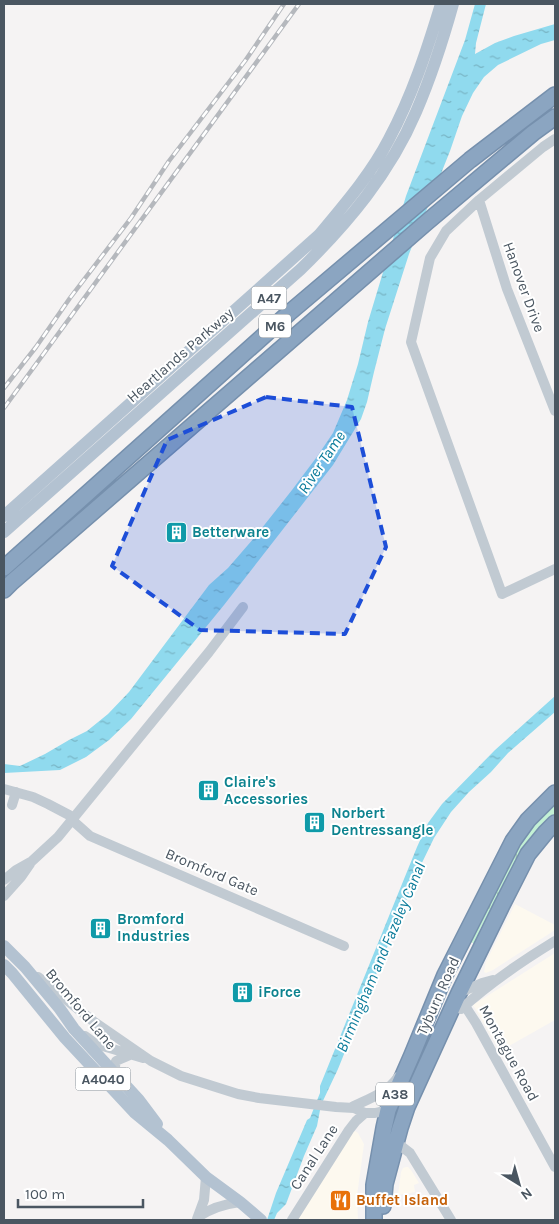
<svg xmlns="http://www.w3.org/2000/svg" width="559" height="1224" font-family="Karla,sans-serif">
<defs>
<pattern id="grass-tufts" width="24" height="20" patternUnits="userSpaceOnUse" patternTransform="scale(1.25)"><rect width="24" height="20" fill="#c3f1d5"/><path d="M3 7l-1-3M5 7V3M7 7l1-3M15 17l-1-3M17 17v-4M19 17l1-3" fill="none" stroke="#a0c6b0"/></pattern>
<pattern id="water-ripples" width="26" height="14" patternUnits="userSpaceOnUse" patternTransform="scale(1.25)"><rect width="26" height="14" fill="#90daee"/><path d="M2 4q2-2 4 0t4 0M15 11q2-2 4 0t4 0" fill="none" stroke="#78b4c4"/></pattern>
</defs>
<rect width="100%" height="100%" fill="#f5f3f3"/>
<path fill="#fdf9ef" d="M515,904L555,925V930L493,970L486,973L484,972L486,962Z
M555,953V1020L500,1051L473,1005Z
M355,1131L358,1133L364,1144L357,1196L358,1220H296L351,1133Z
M406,1167H408L411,1170L419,1183L414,1185L415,1192L398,1195L401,1172L403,1168Z"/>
<path fill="url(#grass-tufts)" d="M555,799V814L516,865L480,929L475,944L469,941L523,835Z"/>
<path fill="url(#water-ripples)" d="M475,4H486L476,43L475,54L495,43L514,36L555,24V40L541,44L498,65L484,77L473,93L462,116L450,151L409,254L385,329L374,372L367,402L361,419L333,465L224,605L131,719L109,740L86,757L60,770L4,773V764L20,766L45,754L69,740L87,731L108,714L129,692L209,585L228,568L254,538L292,490L316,458L333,433L347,400L358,364L368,322L406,196L465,40Z
M555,696V712L508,753L491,772L469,792L451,812L434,838L418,871L338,1069L321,1105L317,1126L304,1156L286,1204L277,1213L274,1220H267L276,1193L307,1120L310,1118L320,1093V1086L417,847L428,823L442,804L495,750Z"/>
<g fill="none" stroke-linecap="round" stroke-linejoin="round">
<defs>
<path id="highway" d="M4,568L289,313L470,160L555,95
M4,590L12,582L427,222L533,133L555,117
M383,1206L385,1184L400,1128L407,1107L459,993L502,905L528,854L546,832L555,823
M374,1220V1185L384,1128L388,1110L412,1055L445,975L513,841L528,820L555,793"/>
</defs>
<use href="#highway" stroke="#7690ad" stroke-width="18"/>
<path stroke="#c1cad2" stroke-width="10" d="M555,139L543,147L479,200L446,231L430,258L411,342L502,594L555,569
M479,200L507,289L555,411
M4,789L33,797L48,804L69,815L72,820L90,836L344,946
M12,805L16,792
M4,880L16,870L32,861L58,837L209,652L243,607
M4,896L21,877L30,864
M38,977L93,1021L151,1061L181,1076L238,1094L259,1098L336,1107L354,1108L365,1113H375L388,1110
M459,993L482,983L493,980
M465,1006L476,1023L555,1167
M461,1009C490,983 522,961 555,941
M85,1036L96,1044L143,1058
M116,1074L115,1066L116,1061L130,1055
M352,1107C368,1099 387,1093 398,1077
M395,1146H401L410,1153L451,1220
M198,1217C211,1208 224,1204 240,1202
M197,1219L204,1200L206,1177
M292,1220L349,1130L356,1121L365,1113"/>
<path stroke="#b3c2d1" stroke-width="12" d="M4,516L319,235C344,205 371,174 389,139C412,96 427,50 441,4
M4,532L301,269C348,223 390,173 416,112C431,77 443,40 453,4
M4,946L25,967L60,1009L74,1029L139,1100L157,1124
M4,965L12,973L65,1038L134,1112L168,1140L206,1177L240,1202L261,1220"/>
<use href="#highway" stroke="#8ba5c1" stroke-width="15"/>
<defs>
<path id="rail" d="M4,388L36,347L70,298L131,218L169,161L245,61L284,4
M4,408L299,4"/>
</defs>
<use href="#rail" stroke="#b5b8bd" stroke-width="4.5"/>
<use href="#rail" stroke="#fff" stroke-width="2.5" stroke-dasharray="8" stroke-linecap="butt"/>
</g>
<path fill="#1d4ed8" fill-opacity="0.2" stroke="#1d4ed8" stroke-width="4" stroke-dasharray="10 6" stroke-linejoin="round" d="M266,397L352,407L386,547L345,634L200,630L112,566L167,440Z"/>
<defs>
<symbol id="building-square" viewBox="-11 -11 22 22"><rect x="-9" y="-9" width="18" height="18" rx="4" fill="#0f9aa8" stroke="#fff"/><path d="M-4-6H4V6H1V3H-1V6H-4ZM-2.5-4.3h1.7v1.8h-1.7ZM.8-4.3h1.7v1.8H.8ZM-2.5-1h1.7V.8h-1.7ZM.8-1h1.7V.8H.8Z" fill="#fff"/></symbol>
<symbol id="restaurant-square" viewBox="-11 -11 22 22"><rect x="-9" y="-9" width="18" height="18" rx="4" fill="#e8710a" stroke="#fff"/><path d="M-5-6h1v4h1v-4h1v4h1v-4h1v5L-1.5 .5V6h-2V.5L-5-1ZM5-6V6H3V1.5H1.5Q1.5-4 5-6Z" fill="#fff"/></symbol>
</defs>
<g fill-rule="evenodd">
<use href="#building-square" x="164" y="520" width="25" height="25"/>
<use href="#building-square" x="196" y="778" width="25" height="25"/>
<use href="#building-square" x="302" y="810" width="25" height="25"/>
<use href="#building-square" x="88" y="916" width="25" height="25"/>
<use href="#building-square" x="230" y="980" width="25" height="25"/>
<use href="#restaurant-square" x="328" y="1188" width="25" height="25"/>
</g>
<g text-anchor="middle" stroke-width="4" stroke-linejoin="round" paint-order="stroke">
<g fill="#fff" stroke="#808990" stroke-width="1">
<rect x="251.5" y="286.5" width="35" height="23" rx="4"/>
<rect x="259" y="314.5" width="32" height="23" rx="4"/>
<rect x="75.5" y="1067.5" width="55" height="23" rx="4"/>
<rect x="376" y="1082.5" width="38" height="23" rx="4"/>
</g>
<g font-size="14" font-weight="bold" fill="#4a5661">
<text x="269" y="303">A47</text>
<text x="275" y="331">M6</text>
<text x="103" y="1084">A4040</text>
<text x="395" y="1099">A38</text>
</g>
<g font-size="15" fill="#4a5661" stroke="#fff">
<text transform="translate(524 287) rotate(70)" y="5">Hanover Drive</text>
<text transform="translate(180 355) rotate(-41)" y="5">Heartlands Parkway</text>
<text transform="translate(212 872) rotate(23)" y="5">Bromford Gate</text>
<text transform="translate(438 996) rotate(-66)" y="5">Tyburn Road</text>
<text transform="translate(81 1009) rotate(50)" y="5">Bromford Lane</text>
<text transform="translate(509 1053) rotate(61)" y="5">Montague Road</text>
<text transform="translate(314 1157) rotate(-57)" y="5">Canal Lane</text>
</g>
<g font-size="15" font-weight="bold" fill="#0d838f" stroke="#fff" text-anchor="start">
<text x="192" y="537">Betterware</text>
<text x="224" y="787">Claire's<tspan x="224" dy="17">Accessories</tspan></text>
<text x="331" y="818">Norbert<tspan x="331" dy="17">Dentressangle</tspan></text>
<text x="117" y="924">Bromford<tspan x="117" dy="17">Industries</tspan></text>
<text x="258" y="997">iForce</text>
</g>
<g font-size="15" font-weight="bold" fill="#c56008" stroke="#fff" text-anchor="start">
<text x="356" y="1205">Buffet Island</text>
</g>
<g font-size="16" font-style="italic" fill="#0c7c9b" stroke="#fff">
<text transform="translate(321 462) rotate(-56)" y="6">River Tame</text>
<text transform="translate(380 957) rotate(-67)" y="6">Birmingham and Fazeley Canal</text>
</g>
</g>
<rect width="559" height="1224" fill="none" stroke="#4a5661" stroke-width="10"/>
<g transform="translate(519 1184) rotate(143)" stroke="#ffffff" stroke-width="4" paint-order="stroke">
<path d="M0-4L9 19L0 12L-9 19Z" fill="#4a5661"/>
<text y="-8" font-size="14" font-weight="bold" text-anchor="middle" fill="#4a5661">N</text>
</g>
<path d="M18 1199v8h125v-8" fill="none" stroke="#4a5661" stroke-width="2.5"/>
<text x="25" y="1199" font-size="15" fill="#4a5661" stroke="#ffffff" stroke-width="4" paint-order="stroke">100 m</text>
</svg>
